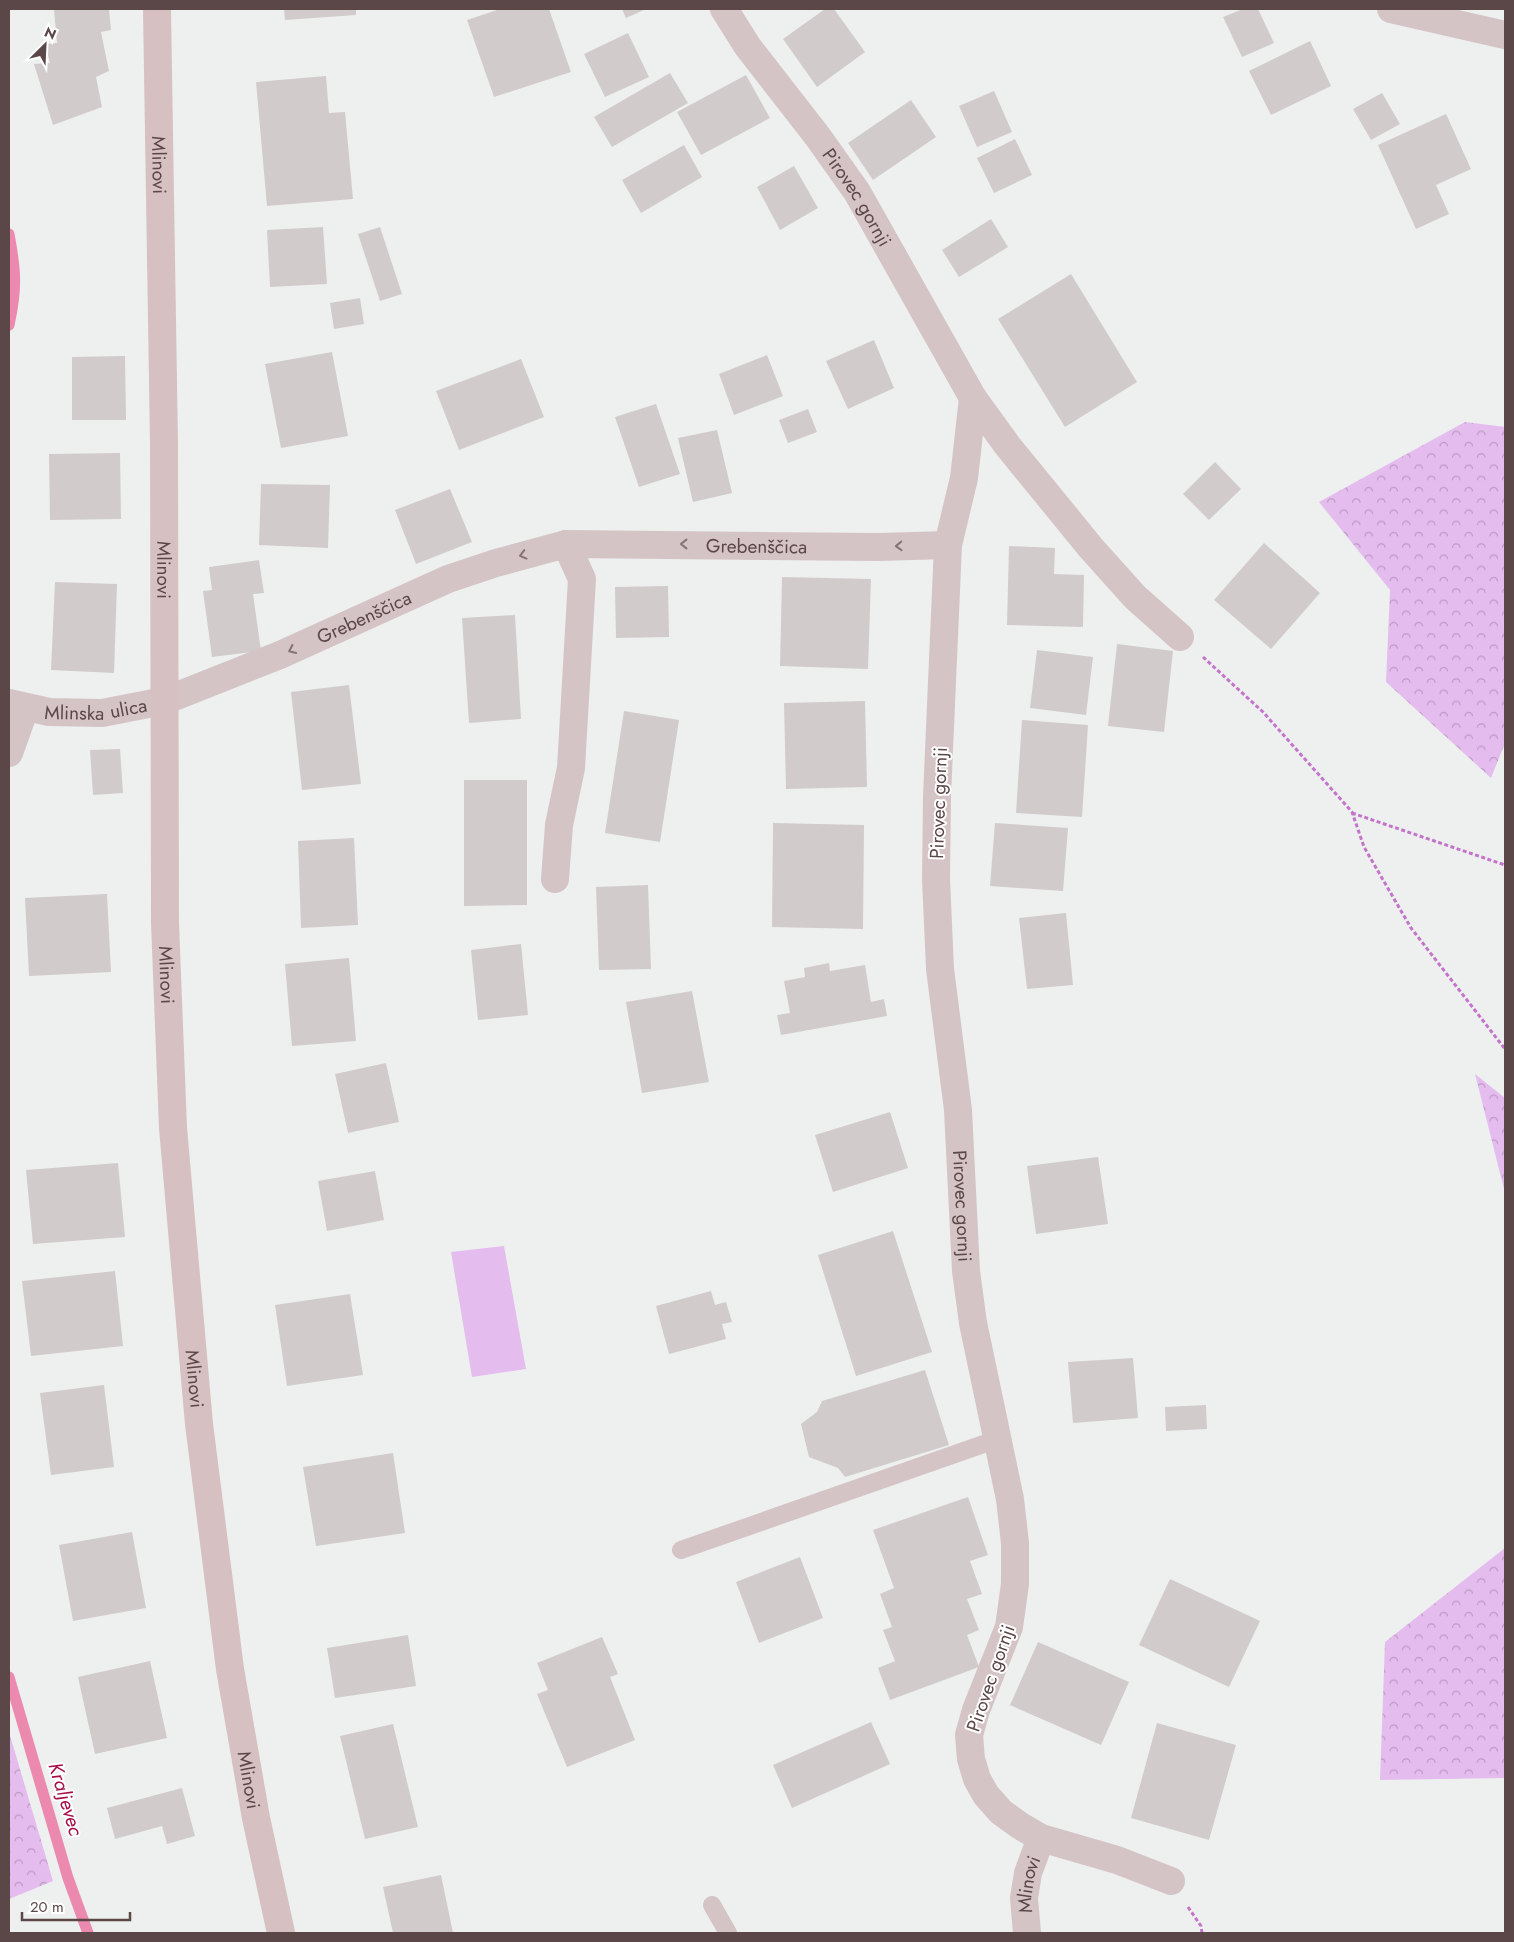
<svg xmlns="http://www.w3.org/2000/svg" width="1514" height="1942" font-family="Jost,sans-serif">
<defs>
<pattern id="forest-crowns" width="20" height="18" patternUnits="userSpaceOnUse" patternTransform="scale(1.25)"><rect width="20" height="18" fill="#e4bcee"/><path d="M2 6a3 3 0 1 1 6 0M12 15a3 3 0 1 1 6 0" fill="none" stroke="#bc9bc3"/></pattern>
</defs>
<rect width="100%" height="100%" fill="#edf0ef"/>
<path fill="url(#forest-crowns)" d="M1465,422L1505,427V743L1491,778L1386,682L1390,590L1319,502Z
M1475,1074L1505,1098V1193Z
M1505,1548V1778L1380,1780L1385,1642Z
M9,1732L53,1881L9,1899Z"/>
<path fill="#e4bcee" d="M504,1246L526,1369L472,1377L451,1252Z"/>
<g fill="none" stroke-linecap="round" stroke-linejoin="round">
<path stroke="#eb89ae" stroke-width="11" d="M9,234C16,271 17,289 9,325
M9,1677L68,1878L88,1933"/>
</g>
<path fill="#d2cbcb" d="M54,9H109L111,30L101,32L109,71L96,77L102,107L53,125L34,64L50,63L45,44L57,43Z
M284,9H356V15L285,20Z
M500,9H549L571,72L494,97L467,20Z
M622,9H646L626,18Z
M825,9H834L865,52L817,87L783,39Z
M1243,9H1258L1274,43L1242,57L1223,17Z
M628,33L649,77L605,97L584,54Z
M1310,41L1331,86L1271,115L1249,71Z
M670,73L688,103L612,147L594,117Z
M746,75L770,118L701,155L677,112Z
M326,76L329,113L345,112L353,199L267,206L256,82Z
M994,91L1012,132L977,147L959,106Z
M1382,93L1400,124L1371,140L1353,109Z
M911,100L936,137L873,180L848,143Z
M1446,114L1471,169L1436,185L1449,214L1416,229L1378,145Z
M1015,139L1032,175L994,193L977,158Z
M684,145L702,177L641,213L622,180Z
M794,166L818,208L780,230L757,187Z
M991,219L1008,247L959,277L942,250Z
M323,227L327,284L270,287L267,230Z
M380,227L402,294L380,301L358,234Z
M1071,274L1137,382L1065,427L998,319Z
M360,298L364,324L334,329L330,303Z
M874,340L894,388L848,409L826,361Z
M332,352L348,436L281,448L265,364Z
M767,355L783,396L734,415L719,374Z
M125,356L126,420H72V357Z
M521,359L544,417L459,450L436,391Z
M656,404L680,474L639,487L615,417Z
M808,409L817,432L788,443L779,420Z
M717,430L732,493L693,502L678,438Z
M120,453L121,519L50,520L49,454Z
M1215,462L1241,489L1209,520L1183,494Z
M261,484L330,485L328,548L259,545Z
M450,489L472,542L416,564L395,510Z
M1264,543L1320,593L1271,649L1214,600Z
M1009,546L1055,548L1054,574L1084,575L1083,627L1007,625Z
M259,560L264,593L253,594L261,651L212,657L203,591L212,590L209,567Z
M782,577L871,579L868,669L780,666Z
M55,582L117,584L114,673L51,670Z
M668,586L669,637L616,638L615,587Z
M515,615L521,719L469,723L462,618Z
M1117,644L1173,651L1164,732L1108,726Z
M1037,650L1093,657L1086,715L1030,708Z
M349,685L361,784L302,790L291,692Z
M865,701L867,787L786,789L784,703Z
M624,711L679,720L660,842L605,833Z
M1022,720L1088,725L1082,817L1016,813Z
M120,749L123,793L93,795L90,750Z
M464,780H527V905L464,906Z
M773,823L864,825L863,929L772,927Z
M995,823L1068,828L1063,891L990,886Z
M354,838L358,925L301,928L298,841Z
M648,885L651,969L599,970L596,887Z
M107,894L111,972L29,976L25,898Z
M1066,913L1073,985L1027,989L1019,918Z
M521,944L528,1015L478,1020L471,950Z
M349,958L356,1041L292,1046L285,964Z
M829,963L830,971L865,965L871,1002L884,999L887,1016L781,1035L777,1015L790,1013L784,981L805,977L804,968Z
M692,991L709,1082L642,1093L626,1002Z
M386,1063L399,1122L348,1133L335,1074Z
M890,1112L908,1168L833,1192L815,1135Z
M1098,1157L1108,1224L1036,1234L1027,1166Z
M118,1163L125,1237L33,1244L26,1170Z
M375,1171L384,1220L327,1231L318,1181Z
M893,1231L932,1352L856,1376L818,1255Z
M115,1271L123,1346L31,1356L22,1281Z
M711,1291L715,1305L726,1302L732,1322L722,1324L726,1339L669,1354L656,1306Z
M350,1294L363,1375L287,1386L275,1305Z
M1133,1358L1138,1418L1073,1423L1068,1362Z
M925,1370L949,1445L845,1477L838,1468L809,1457L801,1424L817,1412L822,1401Z
M104,1385L114,1467L51,1475L40,1393Z
M1206,1405L1207,1429L1166,1431L1165,1407Z
M393,1453L405,1533L316,1546L303,1467Z
M968,1497L988,1555L970,1561L982,1594L967,1599L979,1630L967,1635L979,1667L890,1700L878,1668L895,1661L883,1630L892,1627L880,1594L894,1588L873,1530Z
M132,1532L146,1608L73,1621L59,1545Z
M800,1557L823,1618L759,1643L736,1582Z
M1170,1579L1260,1621L1229,1687L1139,1645Z
M408,1635L416,1686L335,1698L327,1648Z
M602,1637L618,1674L610,1677L635,1740L567,1767L537,1694L548,1690L537,1663Z
M1038,1642L1129,1682L1101,1745L1010,1705Z
M150,1661L167,1738L95,1754L78,1677Z
M871,1722L890,1764L792,1808L773,1765Z
M1157,1723L1236,1745L1209,1840L1131,1818Z
M393,1724L418,1827L365,1839L340,1736Z
M182,1788L195,1836L167,1844L162,1826L115,1839L107,1808Z
M441,1875L453,1933H393L383,1887Z"/>
<g fill="none" stroke-linecap="round" stroke-linejoin="round">
<path stroke="#c474cb" stroke-width="3" stroke-dasharray="4 2.5" stroke-linecap="butt" d="M1203,657L1263,712L1352,812L1364,847L1411,928L1505,1049
M1352,813L1505,865
M1188,1907L1201,1926L1202,1933"/>
<path stroke="#d5c4c6" stroke-width="18" d="M681,1550L998,1439
M712,1905L728,1933"/>
<g stroke="#d5c4c6" stroke-width="28">
<path id="s1" d="M724,9L748,47L818,137L857,192L973,398L1007,445L1091,548L1135,597L1180,637"/>
<path d="M1391,9L1505,35"/>
<path id="s2" d="M973,398L964,478L948,545L937,796L936,879L940,969L958,1110L966,1271L973,1323L1010,1499L1015,1543V1584L1009,1627L976,1710L969,1735L971,1759L977,1779L986,1795L1001,1812L1019,1825L1041,1838L1117,1860L1171,1881"/>
<path id="s3" d="M9,703L49,712L102,713L164,701L280,655L448,579L496,563L566,544L878,547L948,545"/>
<path d="M9,753L25,708"/>
<path d="M555,879L559,825L571,768L582,579L566,544"/>
<path id="s4" d="M1027,1933L1024,1898L1028,1873L1041,1838"/>
</g>
<path stroke="#d7c0c2" stroke-width="28" id="s5" d="M157,9L164,444L165,923L173,1128L199,1424L230,1669L256,1818L281,1933"/>
</g>
<defs><path id="oneway-chevron" d="M-2-3.5L2.5 0L-2 3.5" fill="none" stroke-width="1.6" stroke-linecap="round" stroke-linejoin="round" transform="scale(1.25)"/></defs>
<g stroke="#867274">
<use href="#oneway-chevron" transform="translate(684 544) rotate(-180)"/>
<use href="#oneway-chevron" transform="translate(899 546) rotate(178)"/>
<use href="#oneway-chevron" transform="translate(523 555) rotate(165)"/>
<use href="#oneway-chevron" transform="translate(292 650) rotate(155)"/>
</g>
<g text-anchor="middle" stroke-width="4" stroke-linejoin="round" paint-order="stroke">
<g font-size="19" fill="#5b4648" stroke="#fff">
<text dy="7" stroke="none"><textPath href="#s5" startOffset="156">Mlinovi</textPath></text>
<text dy="7" stroke="none"><textPath href="#s1" startOffset="231">Pirovec gornji</textPath></text>
<text dy="7" stroke="none"><textPath href="#s3" startOffset="780">Grebenščica</textPath></text>
<text dy="7" stroke="none"><textPath href="#s5" startOffset="561">Mlinovi</textPath></text>
<text dy="7" stroke="none"><textPath href="#s3" startOffset="374">Grebenščica</textPath></text>
<text dy="7" stroke="none"><textPath href="#s3" startOffset="88">Mlinska ulica</textPath></text>
<text transform="translate(938 803) rotate(-88)" y="7">Pirovec gornji</text>
<text dy="7" stroke="none"><textPath href="#s5" startOffset="966">Mlinovi</textPath></text>
<text dy="7" stroke="none"><textPath href="#s2" startOffset="812">Pirovec gornji</textPath></text>
<text dy="7" stroke="none"><textPath href="#s5" startOffset="1371">Mlinovi</textPath></text>
<text transform="translate(990 1678) rotate(-71)" y="7">Pirovec gornji</text>
<text dy="7" stroke="none"><textPath href="#s5" startOffset="1776">Mlinovi</textPath></text>
<text dy="7" stroke="none"><textPath href="#s4" startOffset="49">Mlinovi</textPath></text>
</g>
<g font-size="20" font-style="italic" fill="#a60e47" stroke="#fff">
<text transform="translate(66 1799) rotate(73)" y="7">Kraljevec</text>
</g>
</g>
<rect width="1514" height="1942" fill="none" stroke="#5b4648" stroke-width="20"/>
<g transform="translate(45 45) rotate(24)" stroke="#ffffff" stroke-width="4" paint-order="stroke">
<path d="M0-4L9 19L0 12L-9 19Z" fill="#5b4648"/>
<text y="-8" font-size="14" font-weight="bold" text-anchor="middle" fill="#5b4648">N</text>
</g>
<path d="M22 1912v8h108v-8" fill="none" stroke="#5b4648" stroke-width="2.5"/>
<text x="30" y="1912" font-size="15" fill="#5b4648" stroke="#ffffff" stroke-width="4" paint-order="stroke">20 m</text>
</svg>
